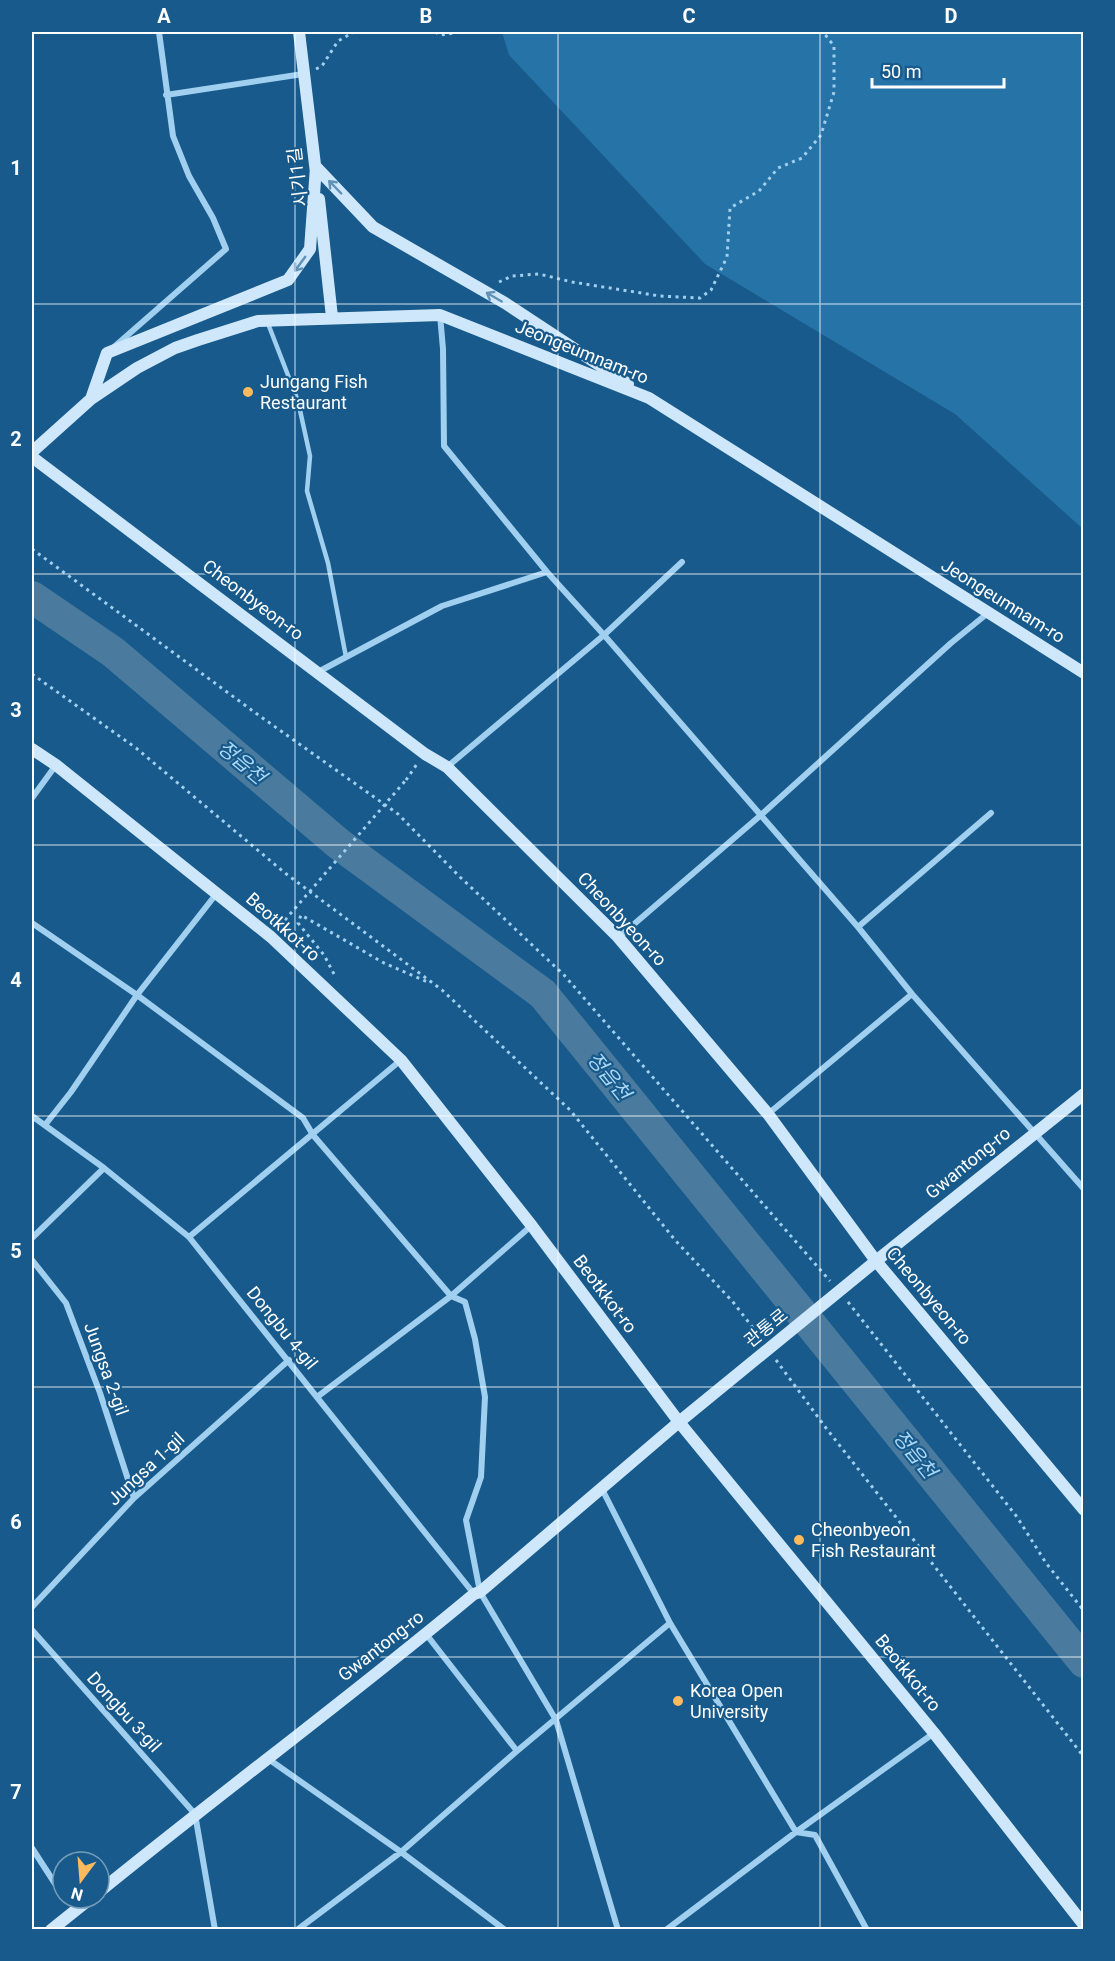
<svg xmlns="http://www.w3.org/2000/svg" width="1115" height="1961" font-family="Roboto,'Noto Sans KR',sans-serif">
<rect width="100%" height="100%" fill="#175a8b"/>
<path fill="#2673a8" d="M502,32H1083V529L955,414L705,264L509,55Z"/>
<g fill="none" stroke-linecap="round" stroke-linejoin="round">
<path stroke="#4a7b9f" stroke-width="32" d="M32,597L113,652L339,844L543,994L1084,1662"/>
<path stroke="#a0cfef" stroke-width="3" stroke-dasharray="3 4.5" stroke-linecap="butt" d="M435,32L441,35L460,32
M316,69L322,66L338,41L354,32
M499,282L512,276L539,274L572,282L660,296L700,298L711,290L727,257L730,208L759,191L778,168L802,158L821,135L834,92V46L823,32
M32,549L257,714L398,814L460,877L564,975L830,1281
M32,674L136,748L285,873L442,990L570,1110L675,1240L733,1302L760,1337
M406,780L417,764
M280,926L285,920
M334,974L324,955L298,923L301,915L384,963L430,983
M848,1302L1017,1517L1046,1563L1084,1611
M776,1360L826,1428L1084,1757"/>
<path stroke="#a0cfef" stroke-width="4.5" d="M267,321L298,401L310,456L307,491L328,563L346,657"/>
<path stroke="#a0cfef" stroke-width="6" d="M166,95L303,74
M440,315L443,349L444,446L547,572L604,635L858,927L912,994L1084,1189
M114,347L226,249L213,218L189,176L173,136L159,32
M318,672L442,606L547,572
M447,767L604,635L682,562
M32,798L56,765
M32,923L137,995L303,1118L313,1135L451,1296L317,1397
M858,927L991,813
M619,937L761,815L951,643L988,613
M768,1114L912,994
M32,1116L104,1168L189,1237L474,1594
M45,1125L71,1092L137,995L217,893
M531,1226L451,1296L465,1302L475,1339L485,1397L481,1477L466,1520L480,1592L556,1720L618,1930
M189,1237L401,1060
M32,1238L104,1168
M32,1260L66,1303L100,1393L134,1498
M602,1489L670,1623L796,1832L815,1835L867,1930
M32,1607L134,1498L289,1360
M32,1630L195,1814L215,1930
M426,1634L517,1751
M267,1758L401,1852L505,1930
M32,1848L63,1896
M297,1930L401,1852L517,1751L670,1623
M666,1930L796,1832L934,1733"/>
<path stroke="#cee7fa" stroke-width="12" d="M299,32L316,173
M316,167L373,227L505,303L628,384
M319,199L332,317
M91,399L107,353L288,280L310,249L316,167
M32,452L91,399L137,368L175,348L198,340L258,321L440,315L649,398L1084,673
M32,457L425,754L447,767L618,937L768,1114L876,1261L1084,1510
M32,749L56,765L271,937L401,1060L532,1226L679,1422L934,1733L1084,1925
M876,1261L1084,1094
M99,1892C223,1791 352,1696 474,1594L480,1592L679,1422
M51,1930L91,1898"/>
<path stroke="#a0cfef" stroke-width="3" stroke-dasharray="3 4.5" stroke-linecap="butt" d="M285,920L406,780"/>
<path stroke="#cee7fa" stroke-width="12" d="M679,1422L876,1261"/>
</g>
<defs><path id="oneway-shaft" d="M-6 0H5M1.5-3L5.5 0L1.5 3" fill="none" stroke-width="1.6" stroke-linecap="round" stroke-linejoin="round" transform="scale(1.5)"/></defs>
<g stroke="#6092b7">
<use href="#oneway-shaft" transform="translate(335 187) rotate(-134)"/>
<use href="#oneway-shaft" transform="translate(300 264) rotate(126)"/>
<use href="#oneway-shaft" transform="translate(494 297) rotate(-150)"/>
</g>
<path fill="none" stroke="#fff" stroke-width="1.5" stroke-opacity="0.55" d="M295,32V1930M558,32V1930M820,32V1930M32,304H1084M32,574H1084M32,845H1084M32,1116H1084M32,1387H1084M32,1657H1084"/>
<g fill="#ffba5e" stroke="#175a8b" stroke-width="2">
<circle cx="248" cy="392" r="6"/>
<circle cx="799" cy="1540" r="6"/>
<circle cx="678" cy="1701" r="6"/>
</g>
<g text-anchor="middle" stroke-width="4.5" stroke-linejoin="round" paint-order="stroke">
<g font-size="18" fill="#fff" stroke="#175a8b">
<text transform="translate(298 177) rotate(-97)" y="6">시기1길</text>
<text transform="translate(582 352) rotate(22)" y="6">Jeongeumnam-ro</text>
<text transform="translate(253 600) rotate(37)" y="6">Cheonbyeon-ro</text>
<text transform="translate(1003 601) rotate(32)" y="6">Jeongeumnam-ro</text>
<text transform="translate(622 919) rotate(47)" y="6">Cheonbyeon-ro</text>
<text transform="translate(283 927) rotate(42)" y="6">Beotkkot-ro</text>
<text transform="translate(968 1163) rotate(-39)" y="6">Gwantong-ro</text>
<text transform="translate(605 1294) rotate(53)" y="6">Beotkkot-ro</text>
<text transform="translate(929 1296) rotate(50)" y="6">Cheonbyeon-ro</text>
<text transform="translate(282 1328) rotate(51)" y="6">Dongbu 4-gil</text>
<text transform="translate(766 1328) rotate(-39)" y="6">관통로</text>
<text transform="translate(106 1369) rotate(70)" y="6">Jungsa 2-gil</text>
<text transform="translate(146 1469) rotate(-43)" y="6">Jungsa 1-gil</text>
<text transform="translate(381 1646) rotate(-38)" y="6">Gwantong-ro</text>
<text transform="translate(908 1673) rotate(51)" y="6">Beotkkot-ro</text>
<text transform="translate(124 1712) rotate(48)" y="6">Dongbu 3-gil</text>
</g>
<g font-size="18" fill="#fff" stroke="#175a8b" text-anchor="start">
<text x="260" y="388">Jungang Fish<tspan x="260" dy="21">Restaurant</tspan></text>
<text x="811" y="1536">Cheonbyeon<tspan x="811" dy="21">Fish Restaurant</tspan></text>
<text x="690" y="1697">Korea Open<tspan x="690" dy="21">University</tspan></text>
</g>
<g font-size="20" font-style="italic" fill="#acd8f6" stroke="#175a8b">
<text transform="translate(242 762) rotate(40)" y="7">정읍천</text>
<text transform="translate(609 1076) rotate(51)" y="7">정읍천</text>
<text transform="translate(915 1454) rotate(51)" y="7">정읍천</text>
</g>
</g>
<rect width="1115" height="1961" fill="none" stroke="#175a8b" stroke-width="66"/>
<g transform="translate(81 1880) rotate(196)"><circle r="28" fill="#175a8b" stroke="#749cb9" stroke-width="1.5"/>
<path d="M0-4.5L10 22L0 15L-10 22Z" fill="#ffba5e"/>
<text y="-9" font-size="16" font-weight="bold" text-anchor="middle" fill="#ffffff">N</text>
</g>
<path d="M872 78v9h132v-9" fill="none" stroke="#ffffff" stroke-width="3"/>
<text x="881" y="78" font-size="18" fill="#ffffff" stroke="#175a8b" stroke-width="4.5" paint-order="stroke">50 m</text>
<rect x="33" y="33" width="1049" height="1895" fill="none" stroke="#fff" stroke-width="2"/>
<g font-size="20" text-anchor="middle" font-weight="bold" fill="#fff">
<text x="164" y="23">A</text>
<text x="426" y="23">B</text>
<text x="689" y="23">C</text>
<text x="951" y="23">D</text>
<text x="16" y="175">1</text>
<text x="16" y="446">2</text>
<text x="16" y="717">3</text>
<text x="16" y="987">4</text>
<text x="16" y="1258">5</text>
<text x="16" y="1529">6</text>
<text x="16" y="1799">7</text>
</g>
</svg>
